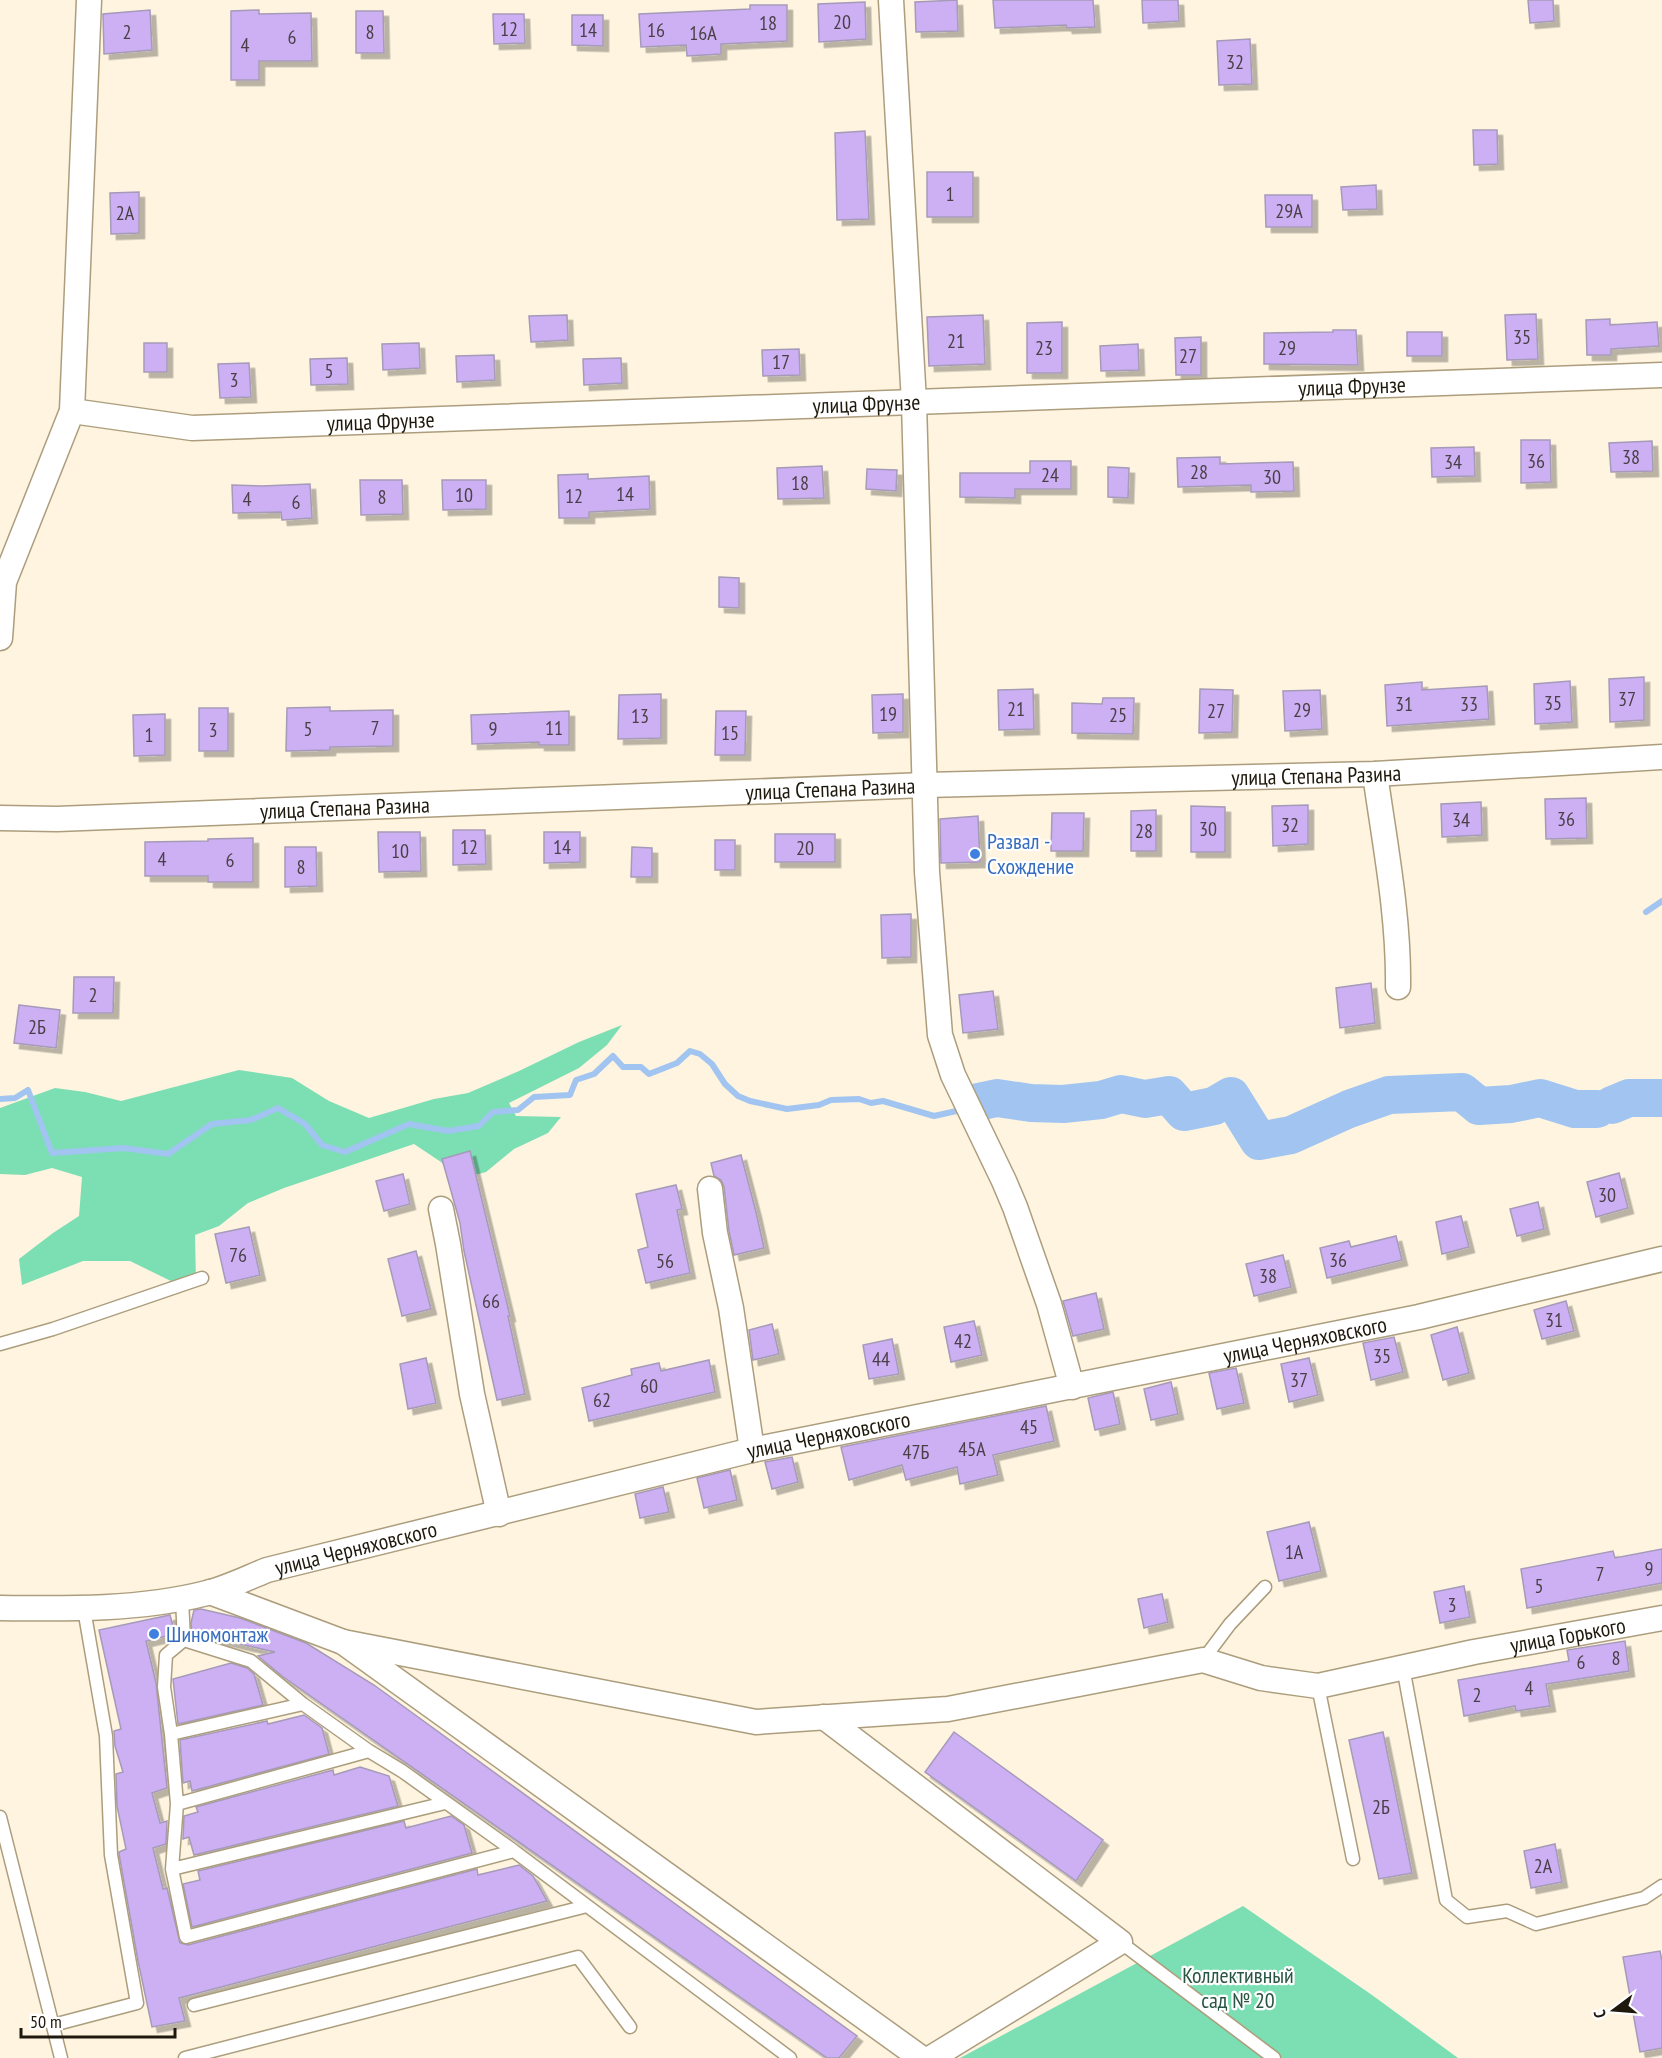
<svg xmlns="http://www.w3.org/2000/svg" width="1662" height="2058" font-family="'PT Sans Narrow',sans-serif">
<defs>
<filter id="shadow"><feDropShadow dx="5.5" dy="5.5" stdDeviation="0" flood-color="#0004"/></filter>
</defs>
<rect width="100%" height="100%" fill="#fef4e0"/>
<path fill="#7cdeb3" d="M622,1025L607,1045L579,1068L509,1103L516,1116L561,1117L548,1133L514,1149L486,1172L459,1179L441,1162L414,1144L284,1188L248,1203L219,1226L195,1235L196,1283L177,1284L130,1261H83L22,1285L19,1259L53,1233L79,1216L82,1177L52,1168L25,1175L0,1174V1108L55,1088L85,1092L121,1101L239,1070L292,1078L329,1101L369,1118L434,1099L468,1093L519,1071L579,1042Z
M1243,1906L1372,1995L1458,2058H960Z"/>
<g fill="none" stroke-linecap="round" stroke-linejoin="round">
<path stroke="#a1c5f0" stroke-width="6" d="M1646,912L1662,901
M0,1099L15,1098L28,1090L52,1153L124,1148L168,1154L212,1124L251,1120L278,1108L305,1124L322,1145L345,1152L409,1124L448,1131L479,1126L493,1112L518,1110L534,1097L570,1095L576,1080L594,1074L613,1056L623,1067H641L649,1074L677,1063L690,1051L700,1054L712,1064L725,1084L738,1096L750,1101L787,1109L819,1105L831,1100L859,1099L871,1103L883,1101L934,1116L961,1110"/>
<path stroke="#a1c5f0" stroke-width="38" d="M978,1102L997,1098L1031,1103L1063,1104L1101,1100L1121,1094L1145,1099L1169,1095L1184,1112L1214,1106L1231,1096L1259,1141L1291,1135L1349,1109L1389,1095L1462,1092L1479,1106L1511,1104L1540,1098L1575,1109H1597
M1612,1105L1629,1098H1662"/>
</g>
<path fill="#ccb0f3" stroke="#a69ab9" stroke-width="1.5" filter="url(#shadow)" d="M957,0L958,31L916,32L915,2Z
M993,0H1093L1095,27L1067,28L1066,25L995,28Z
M1142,0H1178L1179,21L1143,23Z
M1528,0H1553L1554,21L1530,23Z
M865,2L866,39L819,42L818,4Z
M750,5H787V41L721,44V54L687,56L686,45L641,47L639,14L750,9Z
M150,10L152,50L104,54L103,14Z
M259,10V14L311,13L312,61H259V80H231V11Z
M356,11H383L384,53H356Z
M493,14H524L525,43L494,44Z
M572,15H603V46L572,45Z
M1250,39L1252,84L1219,85L1217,41Z
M1473,130H1497L1498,164L1474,165Z
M865,131L869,219L837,220L835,133Z
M927,172H973V217H927Z
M1376,185L1377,209L1343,210L1341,187Z
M139,192V233L111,234L110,193Z
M1265,195H1312V227H1266Z
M1536,314L1538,359L1507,360L1505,315Z
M567,315L568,340L531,342L529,316Z
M983,315L985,364L929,366L927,317Z
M1610,319V325L1657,322L1659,346L1611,349V355H1587L1586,320Z
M1062,322V373H1027V323Z
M1333,330H1356L1358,365L1264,364V333L1333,332Z
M1407,332H1442V356H1407Z
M1201,337V375H1176L1175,338Z
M144,343H167V372H144Z
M419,343L420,368L383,370L382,344Z
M1138,344L1139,370L1101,371L1100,346Z
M799,349L800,375L763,376L762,350Z
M494,355L495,380L457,382L456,356Z
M347,358L348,384L311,385L310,359Z
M621,358L622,383L584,385L583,359Z
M249,363L251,397L220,398L218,364Z
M1521,440H1550L1551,482L1521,483Z
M1652,441L1653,471L1611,472L1609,443Z
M1474,447L1475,476L1432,477L1431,448Z
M1220,457V464L1293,462L1294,491L1251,492V485L1178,487L1177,458Z
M1030,461H1071V489H1015V498L960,497V473H1030Z
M822,466L824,498L778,499L777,468Z
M1108,467L1129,468L1128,498L1108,497Z
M867,469L897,470L896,491L866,489Z
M588,474V479L649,476L650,509L589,512V518H559L558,475Z
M360,480H402L403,514L361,515Z
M442,480H486V509L443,510Z
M310,484L312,518L282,520L281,512L233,513L232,485L262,486Z
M719,577L739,578V608L719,607Z
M1644,677V720L1610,722L1609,679Z
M1570,681L1572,722L1535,724L1534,684Z
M1422,682V690L1487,686L1489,719L1387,726L1385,685Z
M1033,689L1034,729L999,730L998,690Z
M1200,689L1233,690L1232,732L1199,733Z
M1320,690L1322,729L1285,731L1283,691Z
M661,694V738L618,739L619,695Z
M903,694V732L873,733L872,695Z
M1103,698H1134L1133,734L1072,733V703L1102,704Z
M330,707V711L393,710V746L330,747V750L286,751L287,708Z
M199,708H228V751H199Z
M569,711V745H539V742L472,744L471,715Z
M716,711H746L745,755H715Z
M165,714V755L134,756L133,715Z
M1586,798L1587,838L1546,839L1545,799Z
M1481,802L1482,835L1442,837L1441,804Z
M1308,805V844L1273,846L1272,806Z
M1191,806L1225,807V852H1191Z
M1156,810V851H1131V811Z
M1052,813H1084L1083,851H1051Z
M978,816L980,862L941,863L940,819Z
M453,830H485L486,864L453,865Z
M378,832H420L421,871L379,872Z
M544,832H580V862L544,863Z
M775,834H835V862H775Z
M253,838V882H208V876H145V842L208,841V839Z
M715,840H735V870H715Z
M285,847H316L317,886L285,887Z
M632,847L652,848V877H631Z
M911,914V957L882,958L881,915Z
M74,977H114L113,1013H73Z
M1371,983L1375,1023L1340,1028L1336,988Z
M993,991L998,1029L963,1033L959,995Z
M19,1005L60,1010L56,1048L14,1043Z
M470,1151L510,1316H508L525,1394L497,1400L464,1251L460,1223L442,1159Z
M741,1155L756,1212L764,1248L734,1255L729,1231L724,1187L721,1180L714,1176L711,1163Z
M1619,1173L1628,1208L1596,1217L1587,1182Z
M403,1174L410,1204L384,1211L376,1181Z
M676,1185L682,1209L677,1210L690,1273L646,1283L638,1250L648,1247L636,1194Z
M1538,1202L1544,1229L1517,1236L1510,1209Z
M1461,1216L1469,1247L1442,1254L1436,1222Z
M249,1227L260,1275L226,1283L215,1234Z
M1396,1236L1402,1260L1327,1278L1320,1248L1349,1241L1351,1247Z
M416,1251L431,1309L402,1316L388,1259Z
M1283,1255L1291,1287L1254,1296L1246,1264Z
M1096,1293L1104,1329L1073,1336L1063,1301Z
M1566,1301L1574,1331L1542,1339L1534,1310Z
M974,1321L982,1355L951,1362L944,1327Z
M772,1324L779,1354L753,1360L749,1330Z
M1457,1327L1469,1373L1443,1380L1431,1335Z
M1394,1337L1403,1372L1371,1380L1363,1343Z
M892,1339L899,1374L869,1379L863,1345Z
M426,1358L436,1403L408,1409L400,1364Z
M1309,1358L1318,1395L1289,1402L1281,1364Z
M709,1360L715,1392L589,1421L582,1388L632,1375L631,1369L659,1363L661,1371Z
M1236,1368L1244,1403L1217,1409L1209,1373Z
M1171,1382L1178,1414L1151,1420L1144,1389Z
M1113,1392L1120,1424L1095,1430L1088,1398Z
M1046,1406L1054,1441L993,1455L998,1475L960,1484L957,1467L906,1480L902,1465L849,1480L841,1447Z
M792,1457L798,1482L772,1489L765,1462Z
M730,1470L737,1500L704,1508L697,1478Z
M663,1487L669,1512L640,1518L635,1494Z
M1309,1522L1321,1571L1279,1581L1267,1532Z
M1662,1549V1583L1527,1608L1521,1569L1613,1551L1615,1558Z
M1464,1586L1470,1617L1440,1623L1434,1592Z
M1162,1594L1168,1622L1144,1628L1138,1599Z
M201,1609L240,1618L306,1643L374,1685L857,2036L839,2058H827L282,1676L258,1656L275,1652L192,1633L191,1623L194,1610Z
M170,1615L175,1634L146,1641L156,1683L167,1788L152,1793L160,1823L167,1821L166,1844L153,1848L163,1889L167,1888L180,1943L188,1945L477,1869L478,1875L519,1865L533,1876L547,1901L179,1998L185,2021L152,2027L138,1961L119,1854V1852L126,1849L117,1806L116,1774L123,1772L115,1746L114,1731L121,1729L99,1630Z
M1625,1641L1629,1671L1546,1684L1550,1706L1516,1711L1515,1706L1464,1716L1458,1680L1569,1661L1567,1650Z
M231,1663L247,1668L254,1674L263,1705L178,1724L173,1679Z
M304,1715L322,1728L329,1754L192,1791L190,1781L183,1783L180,1740L267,1721L268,1724Z
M954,1732L1103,1840L1076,1881L925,1772Z
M1383,1732L1412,1873L1379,1879L1349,1740Z
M360,1767L389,1776L398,1806L194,1855L189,1837L183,1839L184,1816L198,1812L196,1807L333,1770L334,1775Z
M451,1816L464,1825L472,1853L192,1927L183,1884L200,1880L198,1871L404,1821L406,1828Z
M1555,1844L1562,1882L1531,1888L1524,1851Z
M1660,1951L1662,1961V2048L1640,2052L1623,1957Z"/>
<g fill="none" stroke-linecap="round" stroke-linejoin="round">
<defs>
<path id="service" d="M0,1344L53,1329L202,1278
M182,1599L184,1640L251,1661L303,1704L369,1751L402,1771L514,1851L790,2058
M184,1640L166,1655L164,1687L171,1734L177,1804L172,1869L186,1937L514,1851
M1203,1660L1230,1624L1265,1587
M1403,1667L1446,1900L1467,1917L1507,1911L1536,1924L1644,1898L1662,1886
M1318,1686L1353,1859
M171,1734L303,1704
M177,1804L369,1751
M0,1817L61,2058
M172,1869L445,1803
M1120,1942L1274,2058
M194,2005L587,1906
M53,2025L137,2003L111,1855L106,1736L84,1609
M185,2058L578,1957L630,2027"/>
<g id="minor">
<path d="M891,0L914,402L927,872L940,1035L953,1075L1004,1181L1015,1207L1049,1304L1072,1387"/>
<path id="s1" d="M72,411L192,428L1662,375"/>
<path d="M0,638L4,582L72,411L89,0"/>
<path d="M1375,774C1385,845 1399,916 1398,987"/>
<path id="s2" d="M0,818L57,819L925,785L1375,774L1662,757"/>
<path d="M710,1189L715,1233L731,1308L752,1450"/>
<path d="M441,1209L448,1244L472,1394L499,1514"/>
<path d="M210,1592L343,1642L921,2058"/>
<path id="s3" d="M0,1608C69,1609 140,1610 207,1593C227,1588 247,1578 267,1570L752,1450L1419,1317L1662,1259"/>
<path id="s4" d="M343,1642L756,1722L948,1709L1203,1660L1261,1678L1318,1686L1474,1652L1662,1618"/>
<path d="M824,1717L1120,1942L931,2058"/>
</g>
</defs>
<use href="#service" stroke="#ac9d7d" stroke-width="15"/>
<use href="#minor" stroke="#ac9d7d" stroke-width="27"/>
<use href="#service" stroke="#fff" stroke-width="12"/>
<use href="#minor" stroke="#fff" stroke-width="24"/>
</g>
<g fill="#3f7fe0" stroke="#fff" stroke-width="2">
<circle cx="975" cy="854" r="6"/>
<circle cx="154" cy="1634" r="6"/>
</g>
<g text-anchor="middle" stroke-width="4.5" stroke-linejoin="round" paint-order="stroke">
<g font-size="20" fill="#4a3f46">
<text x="842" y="29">20</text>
<text x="768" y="30">18</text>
<text x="509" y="36">12</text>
<text x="588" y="37">14</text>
<text x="656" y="37">16</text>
<text x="127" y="39">2</text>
<text x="370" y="39">8</text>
<text x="703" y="40">16А</text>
<text x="292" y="44">6</text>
<text x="245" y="52">4</text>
<text x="1235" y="69">32</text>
<text x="950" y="201">1</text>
<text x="1289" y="218">29А</text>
<text x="125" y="220">2А</text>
<text x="1522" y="344">35</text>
<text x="956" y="348">21</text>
<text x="1044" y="355">23</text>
<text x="1287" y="355">29</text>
<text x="1188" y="363">27</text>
<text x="781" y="369">17</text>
<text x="329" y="378">5</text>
<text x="234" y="387">3</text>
<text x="1631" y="464">38</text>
<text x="1536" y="468">36</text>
<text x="1453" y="469">34</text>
<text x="1199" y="479">28</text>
<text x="1050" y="482">24</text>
<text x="1272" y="484">30</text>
<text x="800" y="490">18</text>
<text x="625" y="501">14</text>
<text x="464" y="502">10</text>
<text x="574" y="503">12</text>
<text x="382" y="504">8</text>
<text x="247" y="506">4</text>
<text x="296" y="509">6</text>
<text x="1627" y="706">37</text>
<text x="1553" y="710">35</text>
<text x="1404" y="711">31</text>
<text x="1469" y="711">33</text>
<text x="1016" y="716">21</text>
<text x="1302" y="717">29</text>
<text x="1216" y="718">27</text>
<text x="888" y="721">19</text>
<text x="1118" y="722">25</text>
<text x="640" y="723">13</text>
<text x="375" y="735">7</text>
<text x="554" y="735">11</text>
<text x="308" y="736">5</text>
<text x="493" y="736">9</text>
<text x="213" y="737">3</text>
<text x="730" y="740">15</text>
<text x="149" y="742">1</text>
<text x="1566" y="826">36</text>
<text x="1461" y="827">34</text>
<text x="1290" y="832">32</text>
<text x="1208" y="836">30</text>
<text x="1144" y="838">28</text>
<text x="469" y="854">12</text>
<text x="562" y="854">14</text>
<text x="805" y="855">20</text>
<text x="400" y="858">10</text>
<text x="162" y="866">4</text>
<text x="230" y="867">6</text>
<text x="301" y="874">8</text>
<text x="93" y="1002">2</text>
<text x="37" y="1034">2Б</text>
<text x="1607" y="1202">30</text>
<text x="238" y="1262">76</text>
<text x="1338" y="1267">36</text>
<text x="665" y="1268">56</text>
<text x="1268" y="1283">38</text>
<text x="491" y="1308">66</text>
<text x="1554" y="1327">31</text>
<text x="963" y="1348">42</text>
<text x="1382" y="1363">35</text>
<text x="881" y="1366">44</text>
<text x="1299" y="1387">37</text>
<text x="649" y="1393">60</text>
<text x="602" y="1407">62</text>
<text x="1029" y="1434">45</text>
<text x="972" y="1456">45А</text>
<text x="916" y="1459">47Б</text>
<text x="1294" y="1559">1А</text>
<text x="1649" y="1576">9</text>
<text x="1600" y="1581">7</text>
<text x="1539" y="1593">5</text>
<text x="1452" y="1612">3</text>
<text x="1616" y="1665">8</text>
<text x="1581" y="1669">6</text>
<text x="1529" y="1695">4</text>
<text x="1477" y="1702">2</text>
<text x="1381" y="1814">2Б</text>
<text x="1543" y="1873">2А</text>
</g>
<g font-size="22" fill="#1e190c" stroke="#fff">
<text dy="8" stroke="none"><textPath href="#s1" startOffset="1282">улица Фрунзе</textPath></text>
<text dy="8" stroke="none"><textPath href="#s1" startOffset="796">улица Фрунзе</textPath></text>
<text dy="8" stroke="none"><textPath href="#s1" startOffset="310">улица Фрунзе</textPath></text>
<text dy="8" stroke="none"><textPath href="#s2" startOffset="1317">улица Степана Разина</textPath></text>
<text dy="8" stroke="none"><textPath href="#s2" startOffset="831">улица Степана Разина</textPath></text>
<text dy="8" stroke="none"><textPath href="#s2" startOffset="345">улица Степана Разина</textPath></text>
<text dy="8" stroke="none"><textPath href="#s3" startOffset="1336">улица Черняховского</textPath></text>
<text dy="8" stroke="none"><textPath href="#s3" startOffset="850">улица Черняховского</textPath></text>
<text dy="8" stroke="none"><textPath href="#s3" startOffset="364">улица Черняховского</textPath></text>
<text dy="8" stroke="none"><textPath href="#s4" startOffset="1246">улица Горького</textPath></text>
</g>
<g font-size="22" fill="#366cbe" stroke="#fff" text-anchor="start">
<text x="987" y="849">Развал -<tspan x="987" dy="25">Схождение</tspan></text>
<text x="166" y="1642">Шиномонтаж</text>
</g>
<g font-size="22" fill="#295643" stroke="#fff">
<text x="1238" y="1983">Коллективный<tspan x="1238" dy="25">сад № 20</tspan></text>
</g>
</g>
<g transform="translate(1614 2010) rotate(254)" stroke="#ffffff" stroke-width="4.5" paint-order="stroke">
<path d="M0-4.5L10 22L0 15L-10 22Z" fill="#1e190c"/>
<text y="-9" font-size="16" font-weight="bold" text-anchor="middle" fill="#1e190c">С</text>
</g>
<path d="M21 2028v9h154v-9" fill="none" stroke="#1e190c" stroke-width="3"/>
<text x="30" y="2028" font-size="18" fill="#1e190c" stroke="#ffffff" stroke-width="4.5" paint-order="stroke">50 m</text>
</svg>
